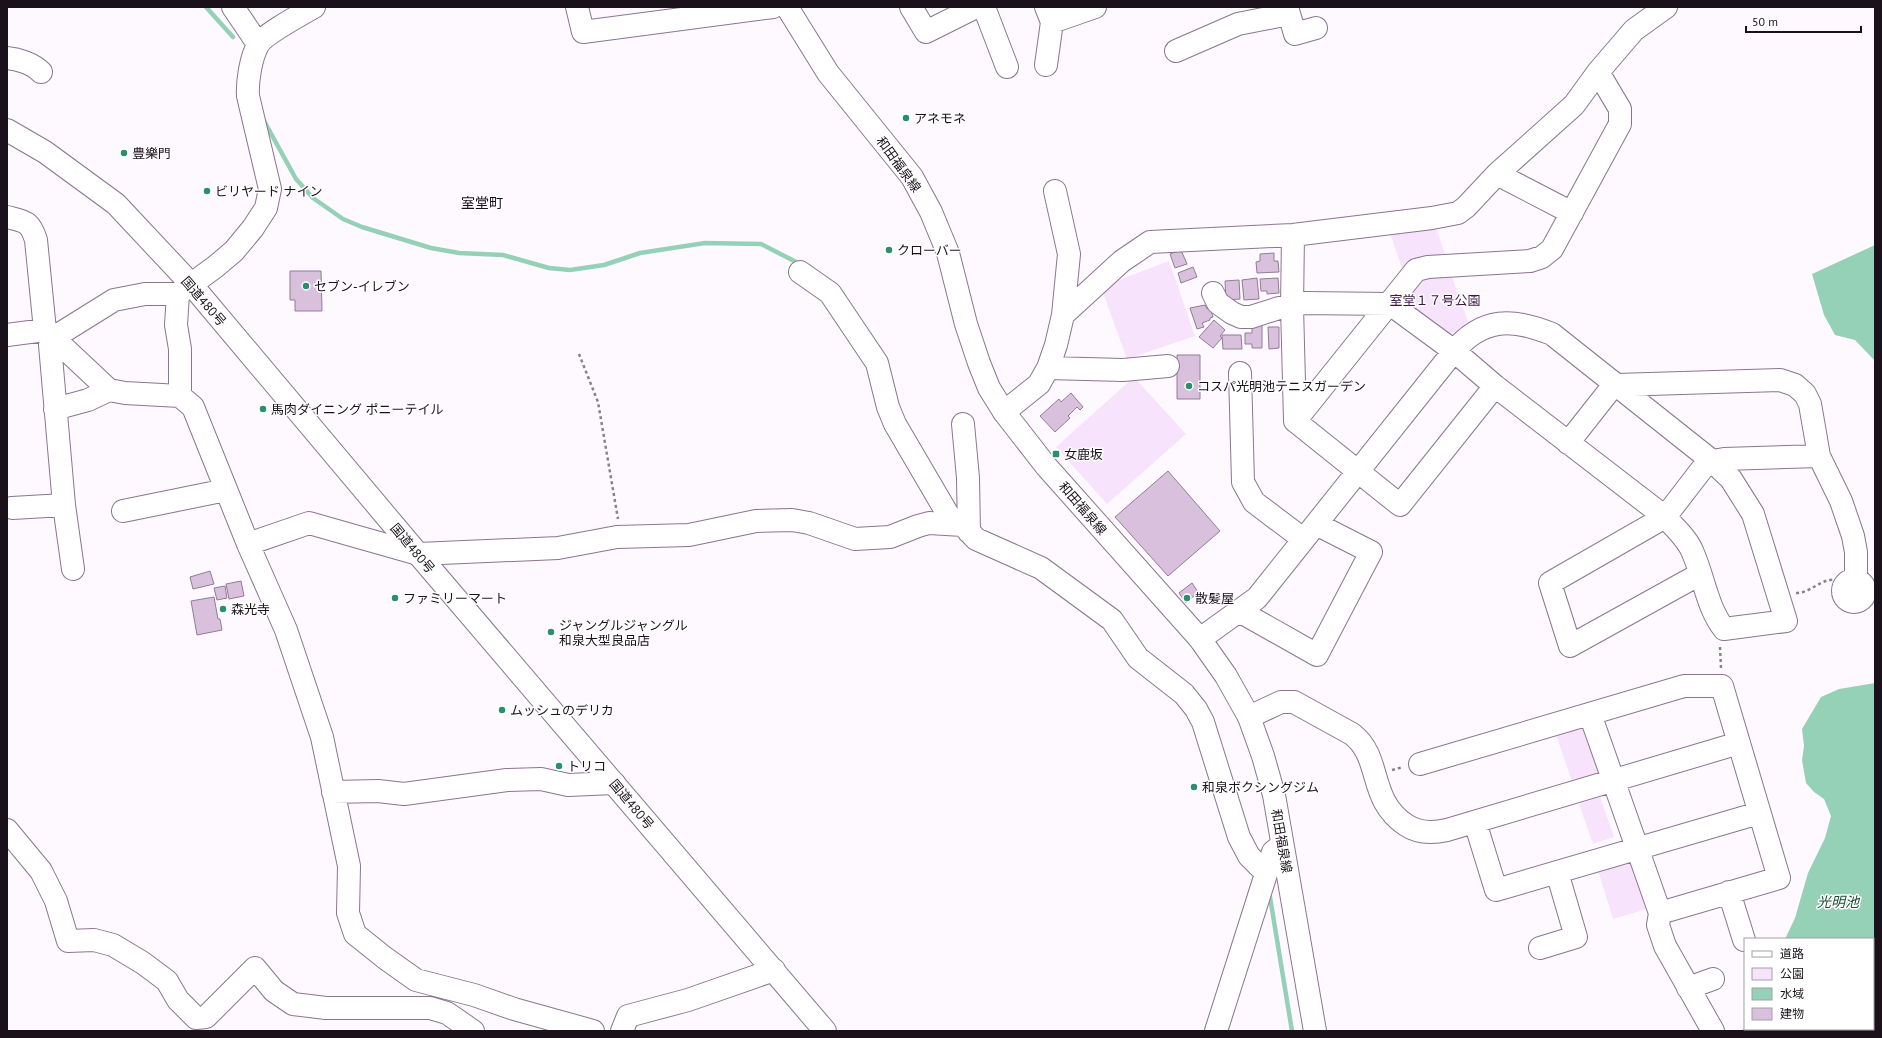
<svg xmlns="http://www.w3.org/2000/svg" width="1882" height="1038" font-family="'PT Sans','Noto Sans JP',sans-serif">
<rect width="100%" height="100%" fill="#fef9ff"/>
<path fill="#f7e3fb" d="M1435,224L1446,258L1403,271L1390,233Z
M1169,261L1195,336L1127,359L1101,287Z
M1451,274L1468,322L1449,336L1403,304L1404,296L1421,278Z
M1134,377L1186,434L1107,504L1056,447Z
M1583,720L1601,776L1573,784L1554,729Z
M1600,797L1614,837L1593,844L1579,804Z
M1633,860L1650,908L1613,919L1597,867Z"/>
<path fill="#95d1b6" d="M1875,245V361L1855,340L1835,335L1824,315L1812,274Z
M1875,683V1031H1742L1745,1026V1029H1873V939H1785L1795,918L1808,873L1825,838L1831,816L1824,799L1814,792L1806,783L1802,760L1804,746L1802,729L1821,697L1839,689Z"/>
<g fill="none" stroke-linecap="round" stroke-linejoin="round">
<path stroke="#95d1b6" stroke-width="4.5" d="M206,7L233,37
M263,119L296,179L313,198L343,219L362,227L431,248L459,253L503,255L549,268L570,270L604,265L640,253L705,243L761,244L802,265
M1269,891L1292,1031"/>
</g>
<path fill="#d9c1de" stroke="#917c96" d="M1181,250L1187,264L1175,268L1170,254Z
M1274,253V261H1278L1279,272L1257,273L1256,262L1260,261V254Z
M1193,267L1197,277L1181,283L1178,273Z
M290,271H321L322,311H295V300H290Z
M1257,278L1259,299L1244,300L1242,280Z
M1278,278L1279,293L1267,294V291H1261L1260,279Z
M1239,280L1240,299L1226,300L1225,281Z
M1205,305L1207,309L1210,308L1213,317L1210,318V320L1202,323L1204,327L1197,329L1190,308Z
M1214,320L1225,330L1220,336L1222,338L1213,348L1199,337Z
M1252,325H1262V348H1252V344H1245V333H1252Z
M1268,327H1279V348L1269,349Z
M1222,335H1241L1242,349H1223Z
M1177,355H1200V399H1177V372H1173L1177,365Z
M1071,393L1083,407L1080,410L1077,407L1068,416L1070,418L1055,432L1040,416L1059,399L1061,402Z
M1168,471L1220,531L1168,576L1115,517Z
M210,571L214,584L193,589L190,577Z
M241,581L244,596L229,599L226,584Z
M1192,583L1198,592L1186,603L1179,593Z
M225,586L227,598L217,600L214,588Z
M214,597L218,619H220L222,630L197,635L191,601Z"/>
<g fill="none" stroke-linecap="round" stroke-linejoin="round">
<defs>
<path id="minor" d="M233,7L258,44
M577,7L583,32L773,7
M911,7L926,32L976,7
M984,7L1007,67
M1046,7L1052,22L1095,7
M1287,7L1295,34L1316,28
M1176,51L1238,24L1289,14
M7,58C19,59 33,64 41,72
M1046,65L1052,22
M1497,174L1572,213
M1055,191L1069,254L1063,315
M7,217C26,222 30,221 36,240L45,330L109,390L125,393L180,396L193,407L248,544L286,630L322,737L349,866L348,913L355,934L385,958L416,980L474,995L514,1009L593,1031
M1293,235L1292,306L1295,421L1416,270L1428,267L1530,261L1542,257L1552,249L1620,124V109L1598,72
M800,272L830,293L877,363L888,407L895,424L950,518L963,525
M178,294L176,325L180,349V396
M7,335L45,330
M1048,368L1123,370L1168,366
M1240,373L1243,482L1254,502L1303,539
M55,409L88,400L109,390
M1004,412L1039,384L1048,368L1056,345L1063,315L1122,261L1150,242L1293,235L1432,218L1458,213L1466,207L1497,174L1574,105L1598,72L1634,30L1666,7
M1295,421L1400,505L1495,386
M963,424L968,478L969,532
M1568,443L1609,391L1617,385L1780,380L1795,385L1805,394L1810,404L1819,456L1841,501L1853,536L1856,552V580
M12,508L64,505
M123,511L226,490
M248,544L309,523L418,554L558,548L617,537L689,535L756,521L792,520L809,523L855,539L890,537L918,526L929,523L963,525L976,539L1041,568L1112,620L1138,658L1184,694L1196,709L1203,722L1239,837L1249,856L1266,873
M73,569L64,505L50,345L53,338L114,300L145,294H178L215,267L234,251L253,228L266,208L270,189L248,96C247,82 251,57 258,45C263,35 302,14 314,7
M1700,574L1570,646L1550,583L1665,517L1702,469L1712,461L1724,459L1819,456
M1843 591a11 11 0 1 1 22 0a11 11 0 1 1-22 0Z
M1239,611L1317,655L1371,552L1316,524
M1200,639L1257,598L1454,351C1483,317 1513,318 1552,334L1712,461L1731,479L1753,514L1786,621L1724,629C1707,607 1704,578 1693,553C1688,539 1674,527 1665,517L1495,386L1454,351L1390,304L1305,303L1279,308L1251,317H1241L1232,313L1218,303L1213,293
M1590,714L1660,913L1658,925L1665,946L1713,1031
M1249,717L1281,702H1294L1352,734C1383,758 1367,799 1406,825C1418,833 1434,833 1447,830L1739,743
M1420,764L1684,686H1722L1779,878L1660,913
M333,792L378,791L404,794L507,780L541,779L568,785L614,783
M1475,822L1496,890L1759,813
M7,830L41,871L56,901L68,941L94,940L113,945L143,963L167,981L178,1000L196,1018L206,1017L255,968L274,991L293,1004L326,1008H430L447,1013L473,1031
M1729,892L1744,940
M1540,948L1576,937L1557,872
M1688,988L1713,979
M622,1031L628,1016L688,1000L774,970
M1216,1031L1273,852L1282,845"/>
<path id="major" d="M787,7L828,73L912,177L931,212L948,253L966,324L979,363L989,388L1004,412L1046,466L1200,639L1226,676L1249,717L1263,756L1274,795L1315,1031"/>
<path id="highway" d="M7,130L45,152L116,204L191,284L418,554L825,1031"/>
</defs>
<use href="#minor" stroke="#8b7590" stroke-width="24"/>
<use href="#major" stroke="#8b7590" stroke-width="24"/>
<use href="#highway" stroke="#8b7590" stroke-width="24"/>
<path stroke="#888189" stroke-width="2.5" stroke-dasharray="3 3" stroke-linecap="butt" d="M579,354L598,402L618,519
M1796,593C1812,593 1821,577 1838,580
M1720,647L1721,668
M1392,770L1403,767"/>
<use href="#minor" stroke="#fff" stroke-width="22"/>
<use href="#major" stroke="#fff" stroke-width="22"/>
<use href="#highway" stroke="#fff" stroke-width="22"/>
</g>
<g fill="#2a8f6b" stroke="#fff" stroke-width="1.5">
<circle cx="906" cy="118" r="4"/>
<circle cx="124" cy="153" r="4"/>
<circle cx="207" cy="191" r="4"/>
<circle cx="889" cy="250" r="4"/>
<circle cx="306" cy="286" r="4"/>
<circle cx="1189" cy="386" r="4"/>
<circle cx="263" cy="409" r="4"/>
<rect x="1052" y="450" width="8" height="8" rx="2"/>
<circle cx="395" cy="598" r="4"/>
<circle cx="1187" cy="598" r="4"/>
<circle cx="223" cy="609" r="4"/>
<circle cx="551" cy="632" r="4"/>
<circle cx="502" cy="710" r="4"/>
<circle cx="559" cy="766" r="4"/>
<circle cx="1194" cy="787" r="4"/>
</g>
<g text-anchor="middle" stroke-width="3" stroke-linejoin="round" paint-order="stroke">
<g font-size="13" fill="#1a111b" stroke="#fff" text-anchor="start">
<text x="914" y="123">アネモネ</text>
<text x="132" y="158">豊樂門</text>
<text x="215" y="196">ビリヤード ナイン</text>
<text x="897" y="255">クローバー</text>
<text x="314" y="291">セブン-イレブン</text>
<text x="1197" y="391">コスパ光明池テニスガーデン</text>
<text x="271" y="414">馬肉ダイニング ポニーテイル</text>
<text x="1064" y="459">女鹿坂</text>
<text x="403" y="603">ファミリーマート</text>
<text x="1195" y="603">散髪屋</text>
<text x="231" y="614">森光寺</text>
<text x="559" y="630">ジャングルジャングル<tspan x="559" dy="15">和泉大型良品店</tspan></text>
<text x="510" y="715">ムッシュのデリカ</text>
<text x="567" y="771">トリコ</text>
<text x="1202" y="792">和泉ボクシングジム</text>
</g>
<g font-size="13" fill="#1a111b" stroke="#fff">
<text transform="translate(899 164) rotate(54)" y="5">和田福泉線</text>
<text transform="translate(204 301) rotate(49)" y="5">国道480号</text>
<text transform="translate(1083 508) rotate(49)" y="5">和田福泉線</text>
<text transform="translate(413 548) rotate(50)" y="5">国道480号</text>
<text transform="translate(632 804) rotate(50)" y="5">国道480号</text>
<text transform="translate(1282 841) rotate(80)" y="5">和田福泉線</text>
</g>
<g font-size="13" fill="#3f1348" stroke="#fff">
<text x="1435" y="305">室堂１７号公園</text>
</g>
<g font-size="14" fill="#1a111b" stroke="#fff">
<text x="482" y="208">室堂町</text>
</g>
<g font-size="14" font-style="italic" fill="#1d4d3a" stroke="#fff">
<text x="1838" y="907">光明池</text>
</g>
</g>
<rect width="1882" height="1038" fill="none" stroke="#1a111b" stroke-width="16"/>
<rect x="1744" y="938" width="130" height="92" fill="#ffffff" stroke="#a3a0a4"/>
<rect x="1752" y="951" width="20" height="6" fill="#ffffff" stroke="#a3a0a4"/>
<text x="1780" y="958" font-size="12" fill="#1a111b">道路</text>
<rect x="1752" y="968" width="20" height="12" fill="#f7e3fb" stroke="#a3a0a4"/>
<text x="1780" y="978" font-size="12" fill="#1a111b">公園</text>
<rect x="1752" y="988" width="20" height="12" fill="#95d1b6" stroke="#a3a0a4"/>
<text x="1780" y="998" font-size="12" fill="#1a111b">水域</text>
<rect x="1752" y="1008" width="20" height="12" fill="#d9c1de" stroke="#a3a0a4"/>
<text x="1780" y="1018" font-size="12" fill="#1a111b">建物</text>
<path d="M1746 26v6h115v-6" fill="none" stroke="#1a111b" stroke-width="2"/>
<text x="1752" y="26" font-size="12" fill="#1a111b" stroke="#ffffff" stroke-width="3" paint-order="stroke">50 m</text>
</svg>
